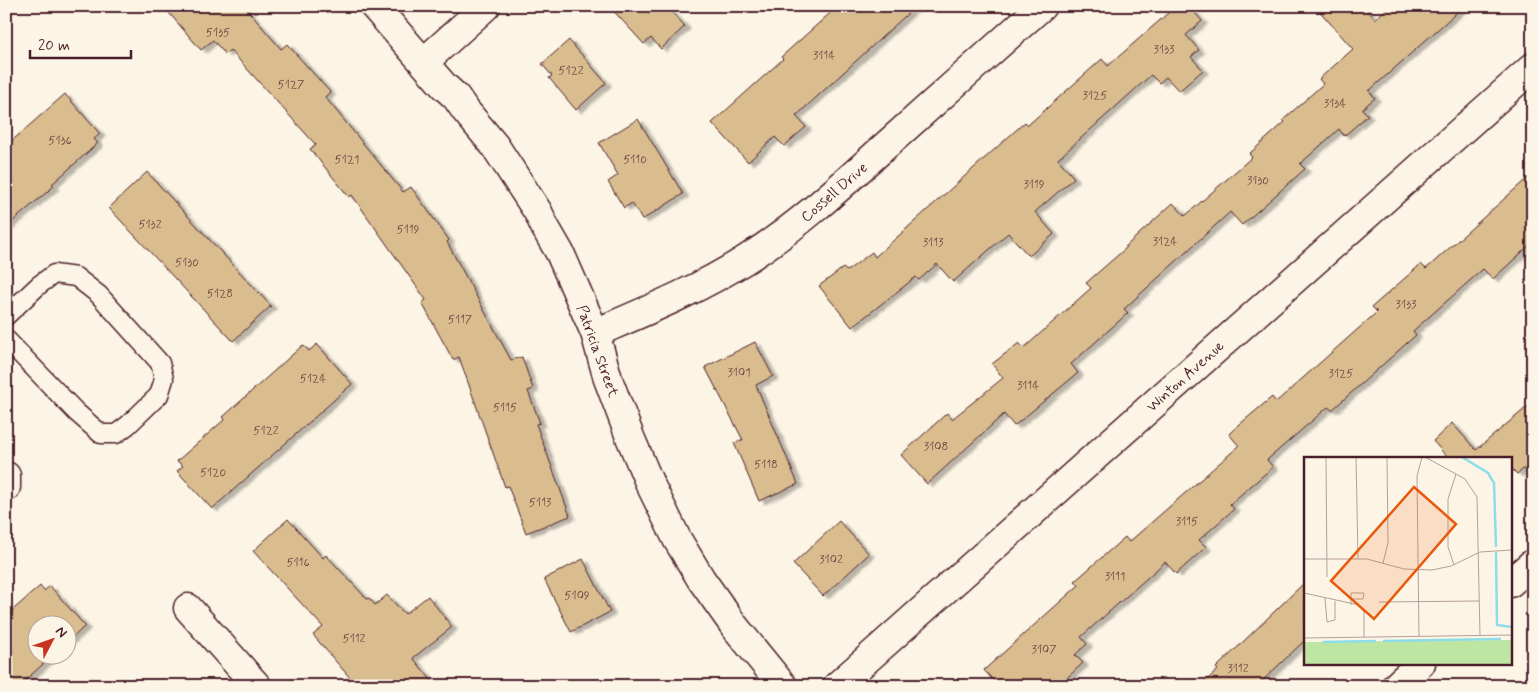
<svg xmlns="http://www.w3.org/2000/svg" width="1539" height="692" font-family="Mynerve,sans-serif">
<defs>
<filter id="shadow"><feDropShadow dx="5.5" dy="3" stdDeviation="1" flood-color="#0004"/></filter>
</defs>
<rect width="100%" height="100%" fill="#fcf5e5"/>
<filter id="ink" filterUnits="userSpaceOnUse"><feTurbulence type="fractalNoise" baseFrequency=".02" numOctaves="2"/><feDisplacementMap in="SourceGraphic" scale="10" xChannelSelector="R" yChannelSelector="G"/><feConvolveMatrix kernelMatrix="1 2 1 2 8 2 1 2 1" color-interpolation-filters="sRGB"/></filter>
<g filter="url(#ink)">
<path fill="#d9bd8e" stroke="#4a1f2b" filter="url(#shadow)" d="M163,6H244L281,49L287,44L330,92L325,97L403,192L411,187L449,240L447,242L511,360L522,357L533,389L528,391L540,423L536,424L570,516L526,533L508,486L505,487L459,357L453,360L422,303L426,300L352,195L349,197L310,149L316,145L230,50L225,54L213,40L201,50Z
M609,6H666L685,26L661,49L651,38L644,44Z
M838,6H916L796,116L806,127L784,146L775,137L748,162L712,123L783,59L781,57Z
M1176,6H1189L1202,21L1186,35L1199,50L1191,57L1203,70L1179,91L1166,77L1159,83L1151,75L1058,159L1074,178L1035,212L1054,234L1029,256L1008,233L953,282L937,264L919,280L916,277L852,327L819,286L843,268L847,271L872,252L875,257L1025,122L1028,125L1102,59L1108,66Z
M1315,6H1364L1375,19L1390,6H1464L1369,91L1375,98L1362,109L1368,115L1344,136L1339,129L1300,164L1305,169L1242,225L1230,212L1124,309L1128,313L1071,364L1078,373L1014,426L1004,414L927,484L901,455L947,413L952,419L1003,378L992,364L1019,343L1024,348L1091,288L1086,283L1126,248L1125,247L1173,203L1185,216L1252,157L1249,154L1285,122L1283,120L1323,84L1319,79L1353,49Z
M569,40L606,83L576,110L549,78L552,76L542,64Z
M65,94L100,134L94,139L98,143L52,184L54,186L6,227V146Z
M638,119L683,194L642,220L632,203L624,208L608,182L618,175L599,143Z
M147,172L271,306L233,341L109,208Z
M1533,173V242L1493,279L1483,269L1413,331L1416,335L1332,410L1328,407L1267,460L1273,467L1230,504L1234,509L1199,540L1206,547L1176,574L1165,562L1081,637L1087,644L1075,655L1083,663L1058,686H998L984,670L1079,585L1075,581L1125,537L1129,542L1239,446L1229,434L1233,430L1272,397L1276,402L1377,312L1372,307L1421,264L1426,269Z
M755,342L773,376L756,385L798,484L759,501L734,443L743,440L705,367Z
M317,344L352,384L212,509L177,471L183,466L177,461L225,419L223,417L303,345L309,351Z
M1533,402V461L1517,474L1510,467V458H1448L1433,441L1452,423L1476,450Z
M288,519L323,558L326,555L367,599L369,598L375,605L387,595L405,614L428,596L452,627L413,658L436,686H357L313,635L323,627L253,551Z
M839,521L869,554L823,596L793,564Z
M583,559L610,612L571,632L544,579Z
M1305,582V640L1257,686H1200L1218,670L1216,668Z
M40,586L44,591L50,586L85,626L68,642V624H38V654H54L19,686H6V616Z"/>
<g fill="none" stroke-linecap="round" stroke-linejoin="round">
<defs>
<path id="service" d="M6,316L39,285L54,274L76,277L99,295L160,363L164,379L159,395L128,425L116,434H101L76,412L6,339"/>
<path id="minor" d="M374,6L444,86L456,97L465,110L495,146L538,212L545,227L560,253L595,333L608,379L630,437L649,482L677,539L701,579L735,627L783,686
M424,62L486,6
M595,333C646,311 698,290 745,260C796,228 839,188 883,148C936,101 989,53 1042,6
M6,476V487
M1510,583L1533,563
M188,608L257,686
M837,686L1533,67
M1396,686L1421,663"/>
</defs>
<use href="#service" stroke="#4a1f2b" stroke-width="21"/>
<use href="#minor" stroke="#4a1f2b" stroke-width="31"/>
<use href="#service" stroke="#fcf5e5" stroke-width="18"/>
<use href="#minor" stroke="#fcf5e5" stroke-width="28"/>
</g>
</g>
<g text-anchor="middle" stroke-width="4" stroke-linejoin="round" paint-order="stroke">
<g font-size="12" fill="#6e4644">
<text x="218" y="36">5135</text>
<text x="1164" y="53">3133</text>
<text x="824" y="59">3114</text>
<text x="571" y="74">5122</text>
<text x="291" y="88">5127</text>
<text x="1095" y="99">3125</text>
<text x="1335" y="107">3134</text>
<text x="60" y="144">5136</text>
<text x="347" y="163">5121</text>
<text x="635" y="163">5110</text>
<text x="1258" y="184">3130</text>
<text x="1034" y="188">3119</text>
<text x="150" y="228">5132</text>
<text x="408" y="233">5119</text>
<text x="1165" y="245">3124</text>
<text x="933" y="246">3113</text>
<text x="187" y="266">5130</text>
<text x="220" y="297">5128</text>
<text x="1406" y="308">3133</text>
<text x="460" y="323">5117</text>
<text x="739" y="376">3101</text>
<text x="1341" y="377">3125</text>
<text x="313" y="382">5124</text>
<text x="1028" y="389">3114</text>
<text x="505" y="411">5115</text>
<text x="266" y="434">5122</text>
<text x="936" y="450">3108</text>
<text x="766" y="468">5118</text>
<text x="213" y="476">5120</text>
<text x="540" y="506">5113</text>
<text x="1187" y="525">3115</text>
<text x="831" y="563">3102</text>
<text x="298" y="566">5116</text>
<text x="1115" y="580">3111</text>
<text x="577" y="599">5109</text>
<text x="354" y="642">5112</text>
<text x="1044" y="653">3107</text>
<text x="1238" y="672">3112</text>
</g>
<g font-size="15" fill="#4a1f2b" stroke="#fcf5e5">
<text transform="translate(834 192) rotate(-41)" y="5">Cossell Drive</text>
<text transform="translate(598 351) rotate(70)" y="5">Patricia Street</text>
<text transform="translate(1185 376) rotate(-42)" y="5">Winton Avenue</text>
</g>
</g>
<g transform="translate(1304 457)">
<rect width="208" height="208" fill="#fcf5e5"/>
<path d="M207,183V207H0V185Z" fill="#bde6a2"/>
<path fill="none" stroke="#8ddde9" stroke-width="2.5" d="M158,0L184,16L190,26L192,90M192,95L193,168L208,170M79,184L197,182M19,185L72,184"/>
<path fill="none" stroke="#b59f9b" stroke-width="1" d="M22,0L23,120M52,0L54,102M121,0L161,22L173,40L176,178M0,102H63L100,112L128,113L147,109L176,95L208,93M79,106L84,86L83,0M150,108L144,90V42L152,17M0,136L55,148L60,155V180M21,141L23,165L31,163V144M47,142H59L60,136H47V148M75,145L175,144M115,179L113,19L118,0M0,181L208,178"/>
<path fill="#e8590c" fill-opacity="0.15" stroke="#e8590c" stroke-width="2.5" d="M110,30L152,67L70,162L27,124Z"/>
<rect width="208" height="208" fill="none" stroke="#4a1f2b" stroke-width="2.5"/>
</g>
<rect width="1539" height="692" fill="none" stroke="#fcf5e5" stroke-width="25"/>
<rect x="12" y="12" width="1514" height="667" fill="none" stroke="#4a1f2b" stroke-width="2" filter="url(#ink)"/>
<g transform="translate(52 640) rotate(49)"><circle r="24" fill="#fcf5e5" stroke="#b59f9b"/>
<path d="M0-4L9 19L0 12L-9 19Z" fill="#c8321e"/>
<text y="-8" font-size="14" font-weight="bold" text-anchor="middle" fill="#4a1f2b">N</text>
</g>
<path d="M30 50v8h101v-8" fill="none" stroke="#4a1f2b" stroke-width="2.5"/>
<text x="38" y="50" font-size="15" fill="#4a1f2b" stroke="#fcf5e5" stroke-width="4" paint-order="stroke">20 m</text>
</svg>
